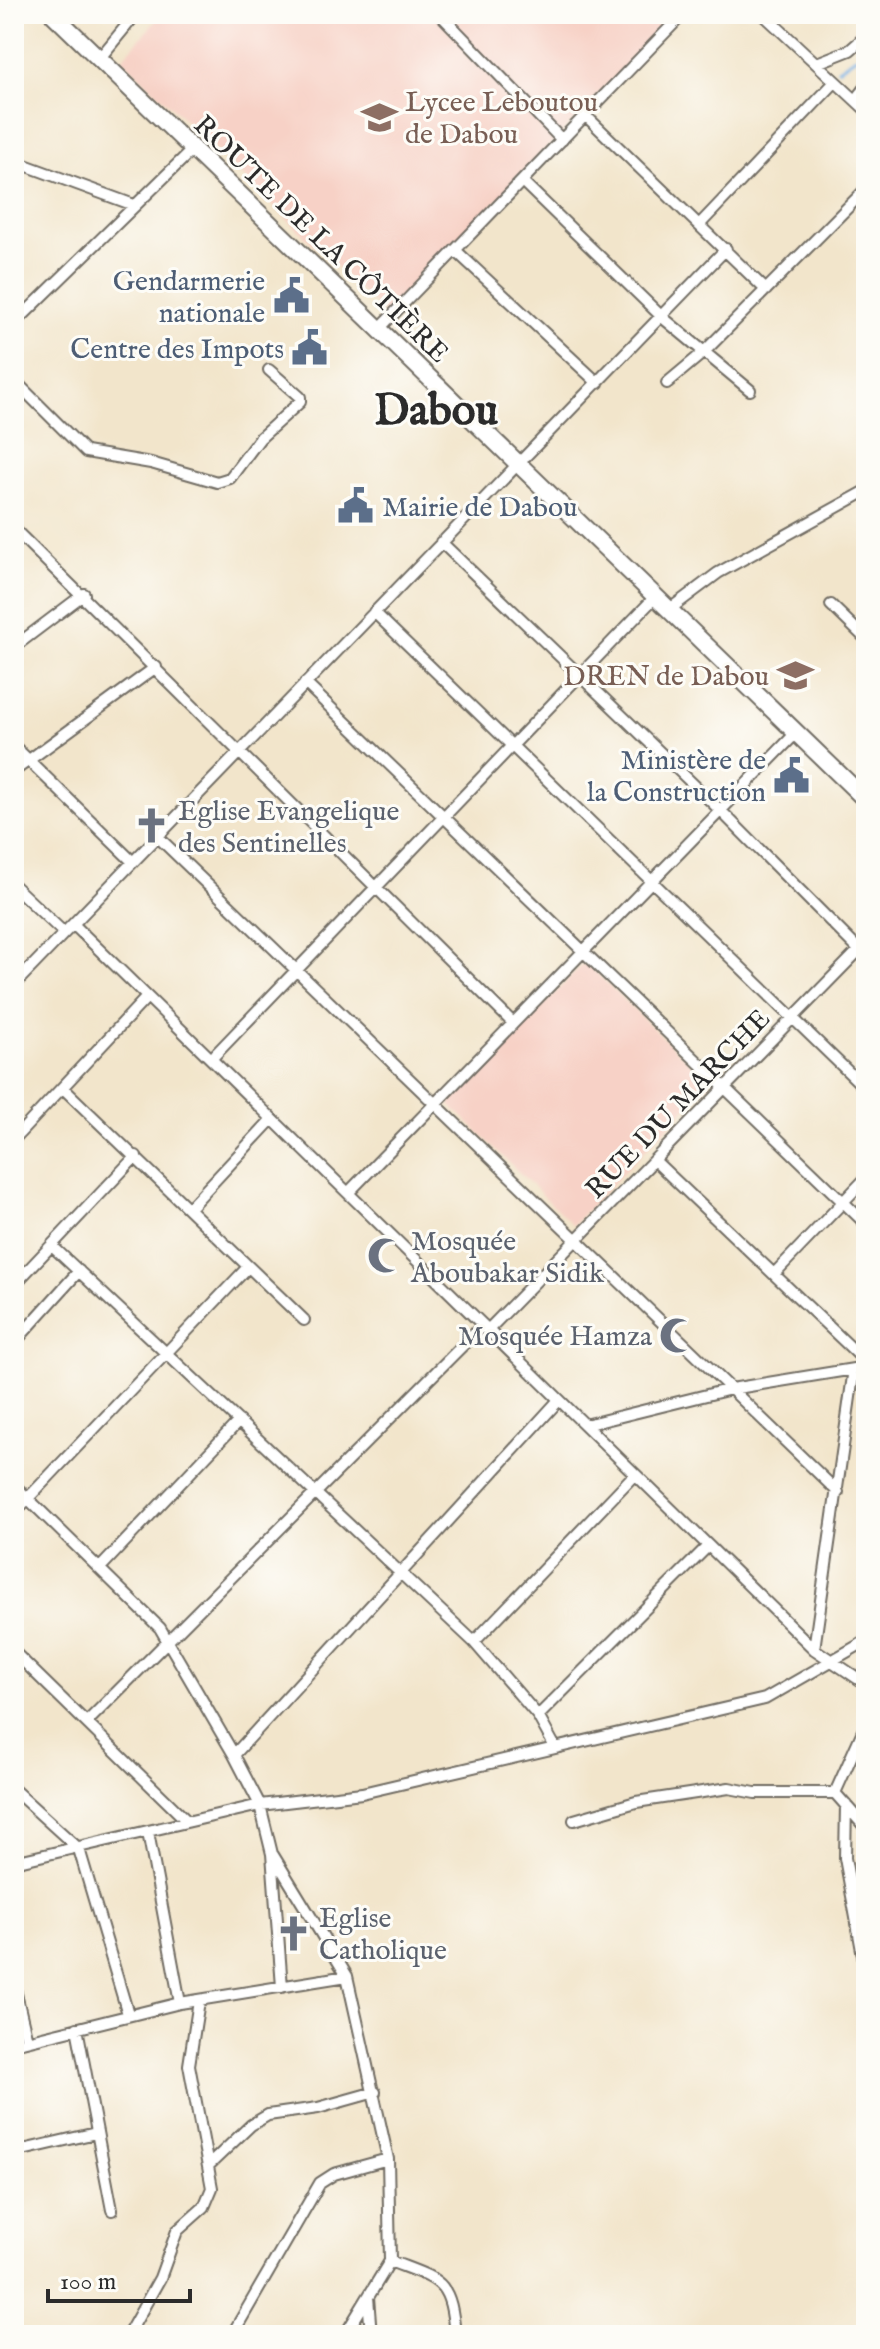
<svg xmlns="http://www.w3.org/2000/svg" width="880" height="2349" font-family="'IM FELL English',serif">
<rect width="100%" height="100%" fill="#fdfcf7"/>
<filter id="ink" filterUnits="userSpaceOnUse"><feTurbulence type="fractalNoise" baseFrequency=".0125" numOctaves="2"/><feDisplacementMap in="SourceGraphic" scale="16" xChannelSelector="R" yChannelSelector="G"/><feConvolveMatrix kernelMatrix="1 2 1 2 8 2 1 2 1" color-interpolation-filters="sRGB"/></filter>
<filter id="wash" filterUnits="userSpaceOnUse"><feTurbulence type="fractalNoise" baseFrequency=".006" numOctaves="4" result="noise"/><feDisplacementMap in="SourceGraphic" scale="32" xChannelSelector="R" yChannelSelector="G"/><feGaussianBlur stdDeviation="1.8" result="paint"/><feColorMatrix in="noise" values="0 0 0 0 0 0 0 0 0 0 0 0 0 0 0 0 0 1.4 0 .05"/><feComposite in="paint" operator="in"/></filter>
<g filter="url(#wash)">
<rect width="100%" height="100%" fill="#f2e5cb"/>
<path fill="#f7d1c6" d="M162,14H675L387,316L122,59Z
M585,962L710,1083L573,1225L449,1104Z"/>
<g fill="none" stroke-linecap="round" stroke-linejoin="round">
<path stroke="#75b1e7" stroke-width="3" d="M838,69L866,50"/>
</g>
</g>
<g filter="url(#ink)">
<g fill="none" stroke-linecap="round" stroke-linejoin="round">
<defs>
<path id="street" d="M440,14L562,140
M763,14L866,110
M99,59L136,14
M817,63L850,50L866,36
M856,100L866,87
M585,115L766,290
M14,161L134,205
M523,182L662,317L750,390
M701,223L835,82
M455,250L598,383
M14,324L192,150
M378,330L683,14
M14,380L86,452L151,463L217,482L230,478L260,438L300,402V397L269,370
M667,383L704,352L866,189
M14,529L513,1023
M441,542L721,811L866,957
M831,605L866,639
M670,609L718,573L866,491
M374,612L866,1089
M14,647L84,594
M866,676L862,684L866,693
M305,683L866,1224
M14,746L133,862
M14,771L156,667
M157,836L838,1492
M14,886L64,933
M73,924L814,1649L866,1684
M14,985L726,249
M211,1059L657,595
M63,1088L304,1320
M14,1139L147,997
M654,1160L866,1362
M348,1193L797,732
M190,1207L272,1119
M52,1246L474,1642L538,1716L555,1747
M774,1274L866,1178
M14,1285L136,1156
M488,1330L866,943
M14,1343L79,1271
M585,1425L731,1389L866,1367
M14,1485L160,1628L234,1755L260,1805L272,1854L282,1987
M14,1513L248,1267
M100,1568L239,1421
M474,1642L635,1474
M814,1649L854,1369
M14,1652L187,1821
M538,1716L708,1546
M87,1722L483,1325
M234,1755L559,1400
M14,1790L79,1849L128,2014
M835,1793L866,1828
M846,1805L845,1858L866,1972
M574,1820L636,1802L729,1788L755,1793H835L866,1724
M148,1832L180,2003
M14,1862L260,1805L362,1793L765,1699L866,1641
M14,1985L27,2040
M77,2028L112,2210
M14,2044L180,2003L347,1976L273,1855
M14,2152L96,2133
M209,2165L251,2125L268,2115L318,2108L375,2092
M390,2261C441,2281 450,2278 455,2335
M368,2297L371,2335
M128,2335L160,2278L177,2231L204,2207L212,2188L189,2065L199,2001
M232,2335L320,2183L334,2174L388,2159
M345,2335L390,2261L388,2159L347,1976"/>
<path id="primary" d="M53,14L866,800"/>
</defs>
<use href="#street" stroke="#716c63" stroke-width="14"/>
<use href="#primary" stroke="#716c63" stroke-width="20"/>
<use href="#street" stroke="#fff" stroke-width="10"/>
<use href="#primary" stroke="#fff" stroke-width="16"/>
</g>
</g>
<defs>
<symbol id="school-bare" viewBox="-9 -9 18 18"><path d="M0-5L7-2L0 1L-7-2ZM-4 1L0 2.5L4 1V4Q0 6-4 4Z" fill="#8d6e63" stroke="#fdfcf7" stroke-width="2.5" paint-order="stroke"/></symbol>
<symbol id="civic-bare" viewBox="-9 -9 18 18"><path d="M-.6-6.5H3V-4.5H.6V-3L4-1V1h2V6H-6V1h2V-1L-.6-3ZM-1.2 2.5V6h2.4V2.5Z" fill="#5c6f8a" stroke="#fdfcf7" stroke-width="2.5" paint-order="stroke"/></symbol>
<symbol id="church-bare" viewBox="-9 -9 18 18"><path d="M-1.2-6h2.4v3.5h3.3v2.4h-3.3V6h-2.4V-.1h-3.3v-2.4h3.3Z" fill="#6b7280" stroke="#fdfcf7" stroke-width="2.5" paint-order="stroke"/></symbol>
<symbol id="mosque-bare" viewBox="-9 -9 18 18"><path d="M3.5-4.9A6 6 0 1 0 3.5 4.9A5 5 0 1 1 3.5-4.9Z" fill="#6b7280" stroke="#fdfcf7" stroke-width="2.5" paint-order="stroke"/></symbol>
</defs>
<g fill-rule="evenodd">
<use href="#school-bare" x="354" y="92" width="51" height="51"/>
<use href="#civic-bare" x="266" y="270" width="51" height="51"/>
<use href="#civic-bare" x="284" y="322" width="51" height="51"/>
<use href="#civic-bare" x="330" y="480" width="51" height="51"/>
<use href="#school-bare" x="770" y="650" width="51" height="51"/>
<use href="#civic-bare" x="766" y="750" width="51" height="51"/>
<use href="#church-bare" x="126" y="800" width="51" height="51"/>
<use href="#mosque-bare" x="360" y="1230" width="51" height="51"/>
<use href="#mosque-bare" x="652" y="1310" width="51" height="51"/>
<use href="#church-bare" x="268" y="1908" width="51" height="51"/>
</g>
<g text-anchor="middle" stroke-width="6" stroke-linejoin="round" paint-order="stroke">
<g font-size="28" fill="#785e54" stroke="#fdfcf7" text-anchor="start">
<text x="405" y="111">Lycee Leboutou<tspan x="405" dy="32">de Dabou</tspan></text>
<text x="769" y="685" text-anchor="end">DREN de Dabou</text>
</g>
<g font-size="28" fill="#2b2b2b" stroke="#fdfcf7">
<text transform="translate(322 238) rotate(44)" y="10">ROUTE DE LA CÔTIÈRE</text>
<text transform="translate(677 1103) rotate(-46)" y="10">RUE DU MARCHE</text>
</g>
<g font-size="28" fill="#4e5e75" stroke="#fdfcf7" text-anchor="end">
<text x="265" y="290">Gendarmerie<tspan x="265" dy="32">nationale</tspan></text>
<text x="284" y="358">Centre des Impots</text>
<text x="382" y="516" text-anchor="start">Mairie de Dabou</text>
<text x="766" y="769">Ministère de<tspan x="766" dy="32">la Construction</tspan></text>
</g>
<g font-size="28" fill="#5b616d" stroke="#fdfcf7" text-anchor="start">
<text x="178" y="820">Eglise Evangelique<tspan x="178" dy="32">des Sentinelles</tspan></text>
<text x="411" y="1250">Mosquée<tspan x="411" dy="32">Aboubakar Sidik</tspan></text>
<text x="652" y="1345" text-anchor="end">Mosquée Hamza</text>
<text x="319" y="1927">Eglise<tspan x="319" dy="32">Catholique</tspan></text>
</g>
<g font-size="44" font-weight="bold" fill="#2b2b2b" stroke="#fdfcf7">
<text x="436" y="424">Dabou</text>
</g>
</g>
<rect width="880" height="2349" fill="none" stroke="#fdfcf7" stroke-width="48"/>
<path d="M48 2289v12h142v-12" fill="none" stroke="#2b2b2b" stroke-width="4"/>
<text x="60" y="2289" font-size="24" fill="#2b2b2b" stroke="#fdfcf7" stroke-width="6" paint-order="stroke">100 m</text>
</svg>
